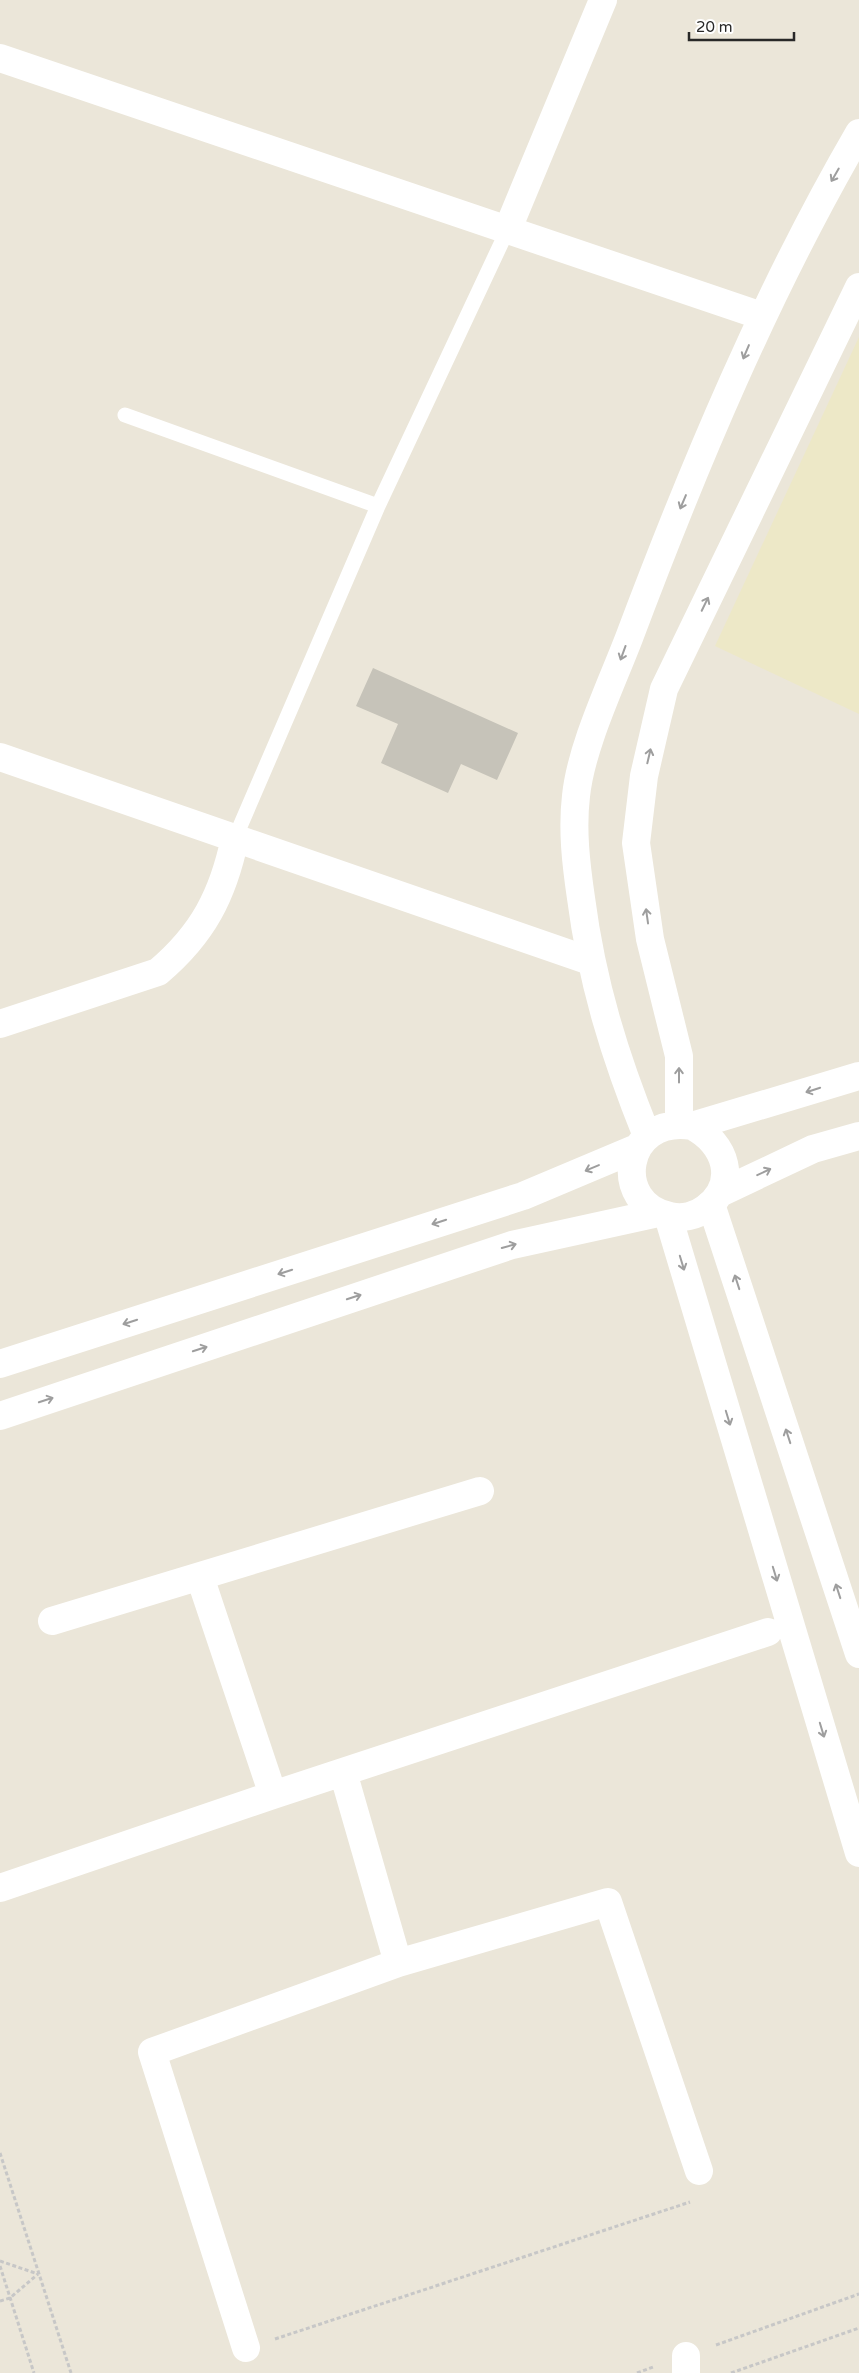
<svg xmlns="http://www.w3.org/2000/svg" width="859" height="2373" font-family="'Varela Round',sans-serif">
<rect width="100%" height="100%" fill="#ebe6d9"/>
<path fill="#ede8c7" d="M859,337V714L715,646Z"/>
<path fill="#c6c3b9" d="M373,668L518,733L497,780L461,764L448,793L381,763L398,724L356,706Z"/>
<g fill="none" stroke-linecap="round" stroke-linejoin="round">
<path stroke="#c7c7c7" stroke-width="3" stroke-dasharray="4 2.5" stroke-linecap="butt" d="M0,2153L71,2373
M0,2261L38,2274
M0,2266L34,2373
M0,2301L10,2298L38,2274
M275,2339L690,2202
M716,2345L859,2294
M637,2373L653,2367
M731,2373L859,2328"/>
<path stroke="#fff" stroke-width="15" d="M125,415L378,506
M235,838L378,506L507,231"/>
<path stroke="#fff" stroke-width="28" d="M0,58L762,316
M507,231L603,0
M0,757L590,961
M0,1024L158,972C203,934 223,895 235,838
M711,1204L859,1654
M668,1216L859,1853
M200,1577L273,1795
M52,1621L480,1491
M343,1772L398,1963
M0,1888L273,1795L768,1632
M246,2348L152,2052L398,1963L608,1902L699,2171
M686,2373V2356"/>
<path stroke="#fff" stroke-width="28" d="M679,1124V1056L650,939L636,843L644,776L664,689L859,287
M692,1126C726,1143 739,1183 706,1208C696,1216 682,1219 670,1216C611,1205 622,1115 692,1126L859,1076
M647,1136C615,1057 592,983 581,898C576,864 572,830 576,796C581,747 611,685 629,638C694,465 766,293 859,133
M720,1193L813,1149L859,1136
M0,1364L523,1196L637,1148
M0,1416L512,1245L658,1213"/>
</g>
<defs><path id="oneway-shaft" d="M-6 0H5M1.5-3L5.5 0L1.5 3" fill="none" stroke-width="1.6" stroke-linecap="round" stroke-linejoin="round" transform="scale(1.25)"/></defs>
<g stroke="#9e9e9e">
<use href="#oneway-shaft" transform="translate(835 175) rotate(120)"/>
<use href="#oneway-shaft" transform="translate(746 352) rotate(113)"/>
<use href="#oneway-shaft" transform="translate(683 502) rotate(113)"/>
<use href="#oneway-shaft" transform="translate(705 604) rotate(-64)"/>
<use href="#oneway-shaft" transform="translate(623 653) rotate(110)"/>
<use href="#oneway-shaft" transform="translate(649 756) rotate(-77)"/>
<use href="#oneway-shaft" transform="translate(647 916) rotate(-98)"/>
<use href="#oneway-shaft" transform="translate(679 1075) rotate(-90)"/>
<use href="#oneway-shaft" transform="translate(813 1090) rotate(162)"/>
<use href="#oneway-shaft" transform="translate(592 1168) rotate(157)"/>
<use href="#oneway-shaft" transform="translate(764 1172) rotate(-25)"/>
<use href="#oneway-shaft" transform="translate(439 1222) rotate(162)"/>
<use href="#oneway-shaft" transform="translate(509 1246) rotate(-16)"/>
<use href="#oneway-shaft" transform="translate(682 1263) rotate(73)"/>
<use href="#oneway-shaft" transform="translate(285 1272) rotate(162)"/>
<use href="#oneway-shaft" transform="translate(737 1282) rotate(-108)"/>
<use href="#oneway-shaft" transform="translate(354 1297) rotate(-18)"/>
<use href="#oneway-shaft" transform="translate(130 1322) rotate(162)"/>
<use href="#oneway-shaft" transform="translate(200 1349) rotate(-18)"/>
<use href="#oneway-shaft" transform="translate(46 1400) rotate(-18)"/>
<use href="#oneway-shaft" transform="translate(728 1418) rotate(73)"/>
<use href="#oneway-shaft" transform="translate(788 1436) rotate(-108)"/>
<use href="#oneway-shaft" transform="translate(775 1574) rotate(73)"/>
<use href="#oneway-shaft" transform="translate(838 1591) rotate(-108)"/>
<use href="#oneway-shaft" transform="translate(822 1730) rotate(73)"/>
</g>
<path d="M689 32v8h105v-8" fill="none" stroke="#282828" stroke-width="2.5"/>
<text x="696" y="32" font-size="15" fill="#282828" stroke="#ffffff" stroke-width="4" paint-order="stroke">20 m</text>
</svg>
